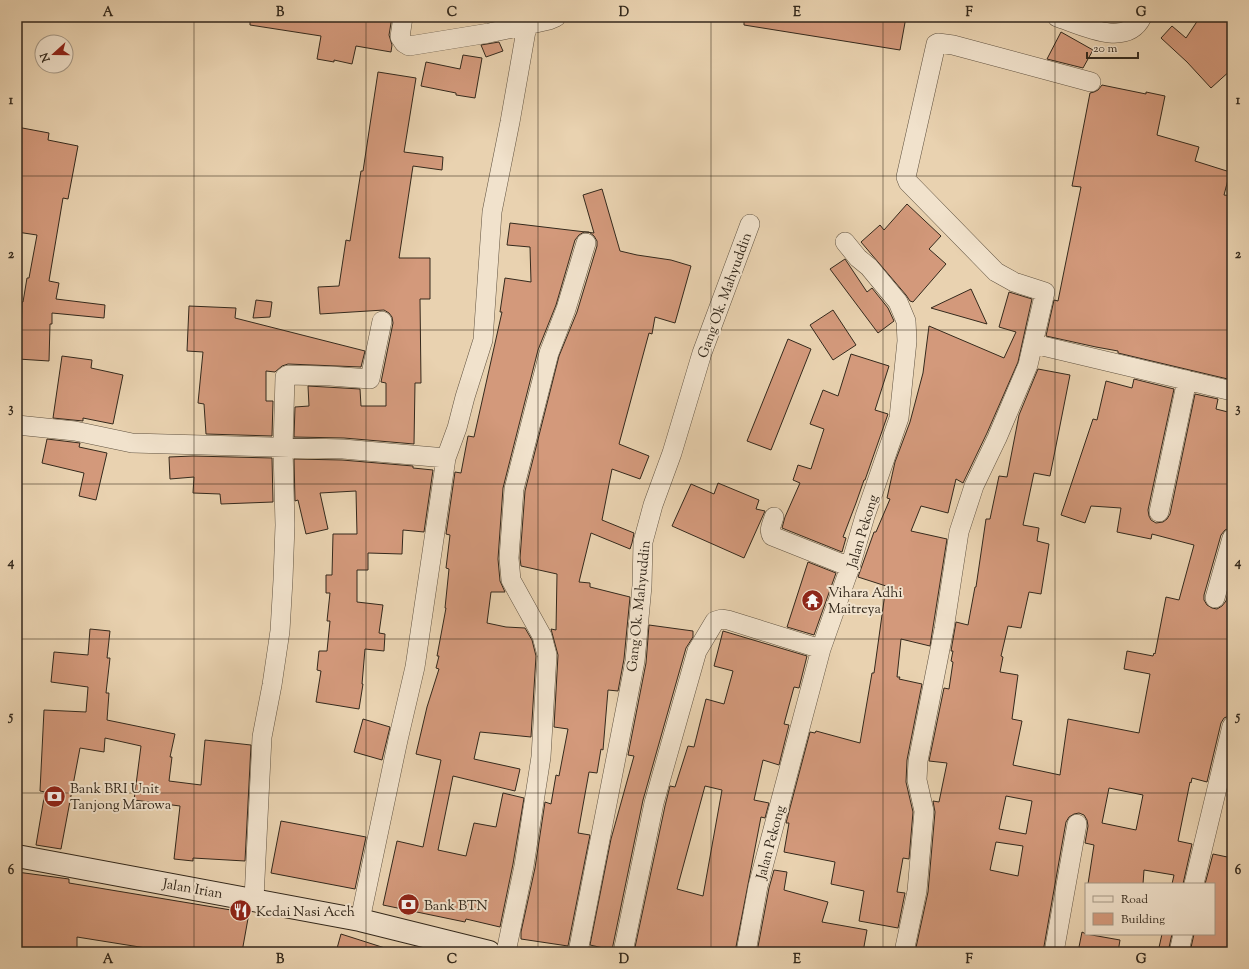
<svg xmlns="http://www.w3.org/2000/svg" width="1249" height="969" font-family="'Sorts Mill Goudy',serif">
<rect width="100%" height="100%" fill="#e9d2b0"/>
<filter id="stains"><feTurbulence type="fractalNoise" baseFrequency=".005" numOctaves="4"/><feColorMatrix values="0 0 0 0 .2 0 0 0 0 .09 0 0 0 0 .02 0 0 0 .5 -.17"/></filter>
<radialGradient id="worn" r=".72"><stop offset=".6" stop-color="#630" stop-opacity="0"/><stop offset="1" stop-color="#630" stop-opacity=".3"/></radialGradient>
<path fill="#d3997b" stroke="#34291c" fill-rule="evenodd" d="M250,17H392L389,35L392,45L391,52L356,46L352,64L334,60V62L317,59L321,36L250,25Z
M744,17H906L900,50L744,25Z
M1200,17H1219L1232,25V69L1211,88L1187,62L1161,38L1172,26L1186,38Z
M1061,32L1093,50L1083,68L1047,59Z
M499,42L503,51L486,57L481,45Z
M463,55L482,58L475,98L456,95V93L421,86L426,62L460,69Z
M378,72L416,78L404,152L443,157L442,170L413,166L399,258H430V299H420L421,383H415L414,444L344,438L294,437L295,407L309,406L308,386L360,389L361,406H386V383L381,382L393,323L392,317L389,313L384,310L320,314L318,287L339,286L346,240L350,241L361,171H363Z
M1102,85L1146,94V92L1165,96L1157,135L1199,147L1195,161L1230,172L1224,195L1232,196V380L1118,353V351L1096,347L1046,336L1054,300L1058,301L1081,187L1072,186L1090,93L1094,92L1098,90Z
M17,127L49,133L48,140L78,146L68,199L63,198L49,281L59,283L56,299L105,305L104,318L52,313V324H50L49,361L18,359L19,340H21L22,302H23L27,278H29L37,235L17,232Z
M602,189L620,251L637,255L671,260L691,266L675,323L655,317L652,334L649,333L619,444L649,456L640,479L612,469L602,520L634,533L632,543L630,549L591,533L579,582L590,583V587L630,597L624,659L618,691L608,690L603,750L601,749L597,773L589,772L578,833L590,835L568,946L521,939V932L535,868L545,802L551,804L556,775L559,776L568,729L554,727L558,655L551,629L556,630L557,574L521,566L520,558L525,491L559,356L577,312L597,246V241L594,236L589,232H584L579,235L575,240L556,305L538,350L503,488L498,559L500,581L505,592H491L487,623L506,627L525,628L532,640L536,656L531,737L480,732L474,759L520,769L515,791L453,776L438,850L466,856L474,823L496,827L503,793L524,798L513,864L500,927L466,919L465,922L383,905L397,841L423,847L441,760L416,754L427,707L439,669L436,668L439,656H437L446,608H445L449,569L446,568L450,535L446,534L455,472L461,473L468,436L474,437L502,312H500L505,278L531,282L530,247L507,245L510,223L594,233L583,195Z
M907,204L941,236L929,249L946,264L913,302L910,301L906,295L861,242L880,225L884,230Z
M845,259L867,292L872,288L888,308L894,321L878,333L830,269Z
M971,289L987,324L931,308Z
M1009,292L1032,299L1018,362L987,433L963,483L956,479L948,513L921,506L911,531L947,539L930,646L901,639L897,677H900L899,679L922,684L907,760L906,782L913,812L909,859L903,858L897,892L905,893L898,928L859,921L864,891L831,884L835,862L784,852L789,823H786L810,732L815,733L816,731L860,743L872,673H874L886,586L858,577L874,532H876L890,499L887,498L895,462L910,422L923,373L929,326L1004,358L1016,332L999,327Z
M256,300L272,302L270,317L253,318Z
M189,306L236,308L235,318L365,351L361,367L288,364L282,366L275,372L266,371V401H273L272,436L206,434L204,404L198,403L203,352L187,351Z
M833,310L856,345L833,360L810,325Z
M788,339L811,349L771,450L747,441Z
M851,354L889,366L875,410L888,414L865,480H864L856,503L843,537L846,538L842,552L782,528L785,517L800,483L793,480L798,465L811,469L824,429L810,424L823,390L838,396Z
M62,356L92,360L91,368L123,375L113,424L83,418V421L53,418Z
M1038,369L1070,375L1050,476L1034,473L1023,525L1039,528L1037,541L1049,544L1041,594L1029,592L1021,628L1008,626L1001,656L1003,657L1000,672L1018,675L1012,719L1022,721L1013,765L1060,775L1068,719L1139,733L1150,674L1124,669L1127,651L1153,656L1154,653L1155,654L1166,597L1179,600L1194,545L1152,534L1151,539L1117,532L1121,508L1091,506L1085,523L1061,515L1093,419L1097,420L1106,381L1132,388L1134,379L1174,389L1148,510L1149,516L1151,520L1156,523L1163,522L1167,519L1170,514L1195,394L1218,399L1216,409L1232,413V527L1225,530L1221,535L1204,595V600L1207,605L1212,608L1217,609L1222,606L1226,601L1232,578V712L1231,715L1224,718L1221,723L1207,782L1192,778L1191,783L1190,782L1178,841L1192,844L1183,884H1172L1174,875L1144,870L1143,884H1088L1094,845L1085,843L1088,826L1087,820L1084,815L1079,813L1074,814L1069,817L1066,822L1043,952H915L928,892L935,812L933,801L939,802L947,763L929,761L944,688L949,689L953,662L951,661L953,651H951L956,622L968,625L975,587H976L986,519H990L999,476L1007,477L1019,415ZM1109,788L1143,795L1136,830L1102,823ZM1006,796L1032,801L1026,834L999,829ZM996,842L1023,846L1018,876L990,870Z
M47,439L80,443L79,447L107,453L96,500L79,496L84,473L42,463Z
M193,456L272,458L273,502L221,504L220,494L193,493L194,477L170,479L169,457Z
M294,459L342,460L413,466V468L433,470L424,532L403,530L402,554L368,553V570H357V602L383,605L379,633L385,634L384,651L365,649L362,684H363L359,709L316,702L321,671L317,670L319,651H327L330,621H327L330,593H326V575H332L333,534H357L356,491L320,493L328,529L306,534L298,500L295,501Z
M718,483L759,500L756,509L765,511L744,558L672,526L691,484L714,494Z
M808,562L836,573L814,635L787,627Z
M649,625L693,631V637L686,648L643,800L612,950L590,945L611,839L634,756L628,755L646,663Z
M90,629L110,631L107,658H110L106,693H109L107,720L175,734L170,757H172L169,781L201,785L205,740L251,745L245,861L193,858V861L174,859L180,806L134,800L141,746L105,738L104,752L80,748L61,849L36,845L45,792L40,791L44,710L86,712L88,687L51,682L54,652L88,655Z
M723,631L807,656L799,688L794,687L784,724L789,725L779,765L763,760L754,800L769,803L765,818L761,817L735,952H634L665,806L670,786L675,787L688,746L694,747L706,699L724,704L733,671L714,666ZM705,786L722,790L703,896L677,889Z
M363,719L390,727L382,760L354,752Z
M281,821L366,837L355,889L271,873Z
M1213,854L1232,858V952H1190L1194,934H1214V884H1205Z
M774,870L787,872L784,890L828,902L822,922L867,930L863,952H757L769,888Z
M17,872L69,879V883L249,913L242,952H171L77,937V952H17Z
M1082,932L1086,934L1120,940L1118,952H1078Z
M341,934L388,949V952H336Z
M1162,934H1172L1168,952H1158Z"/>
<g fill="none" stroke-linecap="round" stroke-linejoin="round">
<defs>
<path id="minor" d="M403,17L400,37L404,43L409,46L489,33L527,25
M1057,17C1081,25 1126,49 1142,17
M1034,344L1232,391
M17,425L75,431L132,443L343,449L446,458
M1159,512L1187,380
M774,517C772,524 768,530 772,536L850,567
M1215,598L1232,538
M1194,884L1232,726
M254,899L262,737L272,685L280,631L283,580L285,525L283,448L285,377L288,375L330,376L370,379L382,321
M360,920L398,740L415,667L446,458L457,428L465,397L483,340L492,212L510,122L527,25L549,20L556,17
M506,952L524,866L541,757L547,655L542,636L511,580L509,558L514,489L549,353L566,309L586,243
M578,952L635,661L642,586L643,542L653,505L672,453L702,353L750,224
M623,952L654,803L697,651L715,621L722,619L728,620L821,649
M746,952L758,886L821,649L850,567L865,516L899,418L907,341L906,321L898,302L869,267L858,258L845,242
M904,952L917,891L923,823L924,811L917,780L918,761L944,629L959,532L974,486L997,438L1028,365L1045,292L1014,282L996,272L908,182L906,177L936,44L938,43L953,45L1091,82
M1054,952L1077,824
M1179,952L1183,934"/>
<path id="secondary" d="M17,856L360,920L489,952"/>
</defs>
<use href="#minor" stroke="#615341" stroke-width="20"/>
<use href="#secondary" stroke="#34291c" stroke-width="24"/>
<use href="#minor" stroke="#f1e2cc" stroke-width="19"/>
<use href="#secondary" stroke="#f1e2cc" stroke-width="22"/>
</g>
<path fill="none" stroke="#34291c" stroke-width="1" stroke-opacity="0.55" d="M194,17V952M366,17V952M538,17V952M711,17V952M883,17V952M1055,17V952M17,176H1232M17,330H1232M17,484H1232M17,639H1232M17,793H1232"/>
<defs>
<symbol id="temple-disc" viewBox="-11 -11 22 22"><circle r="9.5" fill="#8f2418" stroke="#f1e2cc"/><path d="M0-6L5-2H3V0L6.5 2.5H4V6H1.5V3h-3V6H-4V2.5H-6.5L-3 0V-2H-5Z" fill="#fff"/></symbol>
<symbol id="bank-disc" viewBox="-11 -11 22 22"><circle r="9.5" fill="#8f2418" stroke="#f1e2cc"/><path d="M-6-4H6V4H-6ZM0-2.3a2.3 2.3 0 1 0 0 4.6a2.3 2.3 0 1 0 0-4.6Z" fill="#fff"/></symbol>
<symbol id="restaurant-disc" viewBox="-11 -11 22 22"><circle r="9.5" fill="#8f2418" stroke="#f1e2cc"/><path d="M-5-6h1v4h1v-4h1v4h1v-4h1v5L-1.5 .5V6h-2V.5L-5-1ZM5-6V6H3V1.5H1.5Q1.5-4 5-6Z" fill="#fff"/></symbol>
</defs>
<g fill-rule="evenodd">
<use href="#temple-disc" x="800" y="588" width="25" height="25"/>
<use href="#bank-disc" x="42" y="784" width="25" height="25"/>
<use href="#bank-disc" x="396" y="892" width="25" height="25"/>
<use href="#restaurant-disc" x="228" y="898" width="25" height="25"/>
</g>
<g text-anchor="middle" stroke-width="4" stroke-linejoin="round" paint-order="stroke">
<g font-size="14" fill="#34291c" stroke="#f1e2cc">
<text transform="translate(724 295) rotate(-70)" y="5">Gang Ok. Mahyuddin</text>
<text transform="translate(862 531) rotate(-73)" y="5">Jalan Pekong</text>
<text transform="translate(638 606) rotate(-84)" y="5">Gang Ok. Mahyuddin</text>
<text transform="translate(770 842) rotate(-75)" y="5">Jalan Pekong</text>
<text transform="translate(193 888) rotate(10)" y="5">Jalan Irian</text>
</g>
<g font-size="14" fill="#34291c" stroke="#f1e2cc" text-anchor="start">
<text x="828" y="597">Vihara Adhi<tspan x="828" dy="16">Maitreya</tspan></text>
<text x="70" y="793">Bank BRI Unit<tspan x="70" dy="16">Tanjong Marowa</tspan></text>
<text x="424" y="910">Bank BTN</text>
<text x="256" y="916">Kedai Nasi Aceh</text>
</g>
</g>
<rect width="1249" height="969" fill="none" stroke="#e9d2b0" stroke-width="44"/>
<rect x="1085" y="883" width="130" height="52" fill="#f1e2cc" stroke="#a59886"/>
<rect x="1093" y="896" width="20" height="6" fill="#f1e2cc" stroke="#a59886"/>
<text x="1121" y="903" font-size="12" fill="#34291c">Road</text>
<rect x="1093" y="913" width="20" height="12" fill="#d3997b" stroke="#a59886"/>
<text x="1121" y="923" font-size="12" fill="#34291c">Building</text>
<g transform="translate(54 54) rotate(249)"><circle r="19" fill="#f1e2cc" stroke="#a59886"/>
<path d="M0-3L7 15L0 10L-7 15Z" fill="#8f2418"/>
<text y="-6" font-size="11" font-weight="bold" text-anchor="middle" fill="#34291c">N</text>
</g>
<path d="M1087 52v6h51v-6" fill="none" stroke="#34291c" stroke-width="2"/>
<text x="1093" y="52" font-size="12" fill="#34291c" stroke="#f1e2cc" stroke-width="3" paint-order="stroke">20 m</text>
<rect x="22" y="22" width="1205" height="925" fill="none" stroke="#34291c" stroke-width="1.5"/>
<g font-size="13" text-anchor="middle" font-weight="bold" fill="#34291c">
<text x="108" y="16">A</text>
<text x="280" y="16">B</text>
<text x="452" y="16">C</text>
<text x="624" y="16">D</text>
<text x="797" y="16">E</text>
<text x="969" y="16">F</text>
<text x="1141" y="16">G</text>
<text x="11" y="104">1</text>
<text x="1238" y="104">1</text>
<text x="11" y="258">2</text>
<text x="1238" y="258">2</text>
<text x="11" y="412">3</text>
<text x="1238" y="412">3</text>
<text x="11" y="566">4</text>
<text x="1238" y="566">4</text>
<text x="11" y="720">5</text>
<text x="1238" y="720">5</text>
<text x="11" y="874">6</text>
<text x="1238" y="874">6</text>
<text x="108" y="963">A</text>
<text x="280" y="963">B</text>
<text x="452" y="963">C</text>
<text x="624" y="963">D</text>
<text x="797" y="963">E</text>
<text x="969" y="963">F</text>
<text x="1141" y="963">G</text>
</g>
<rect width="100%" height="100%" filter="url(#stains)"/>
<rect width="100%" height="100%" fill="url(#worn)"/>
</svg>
